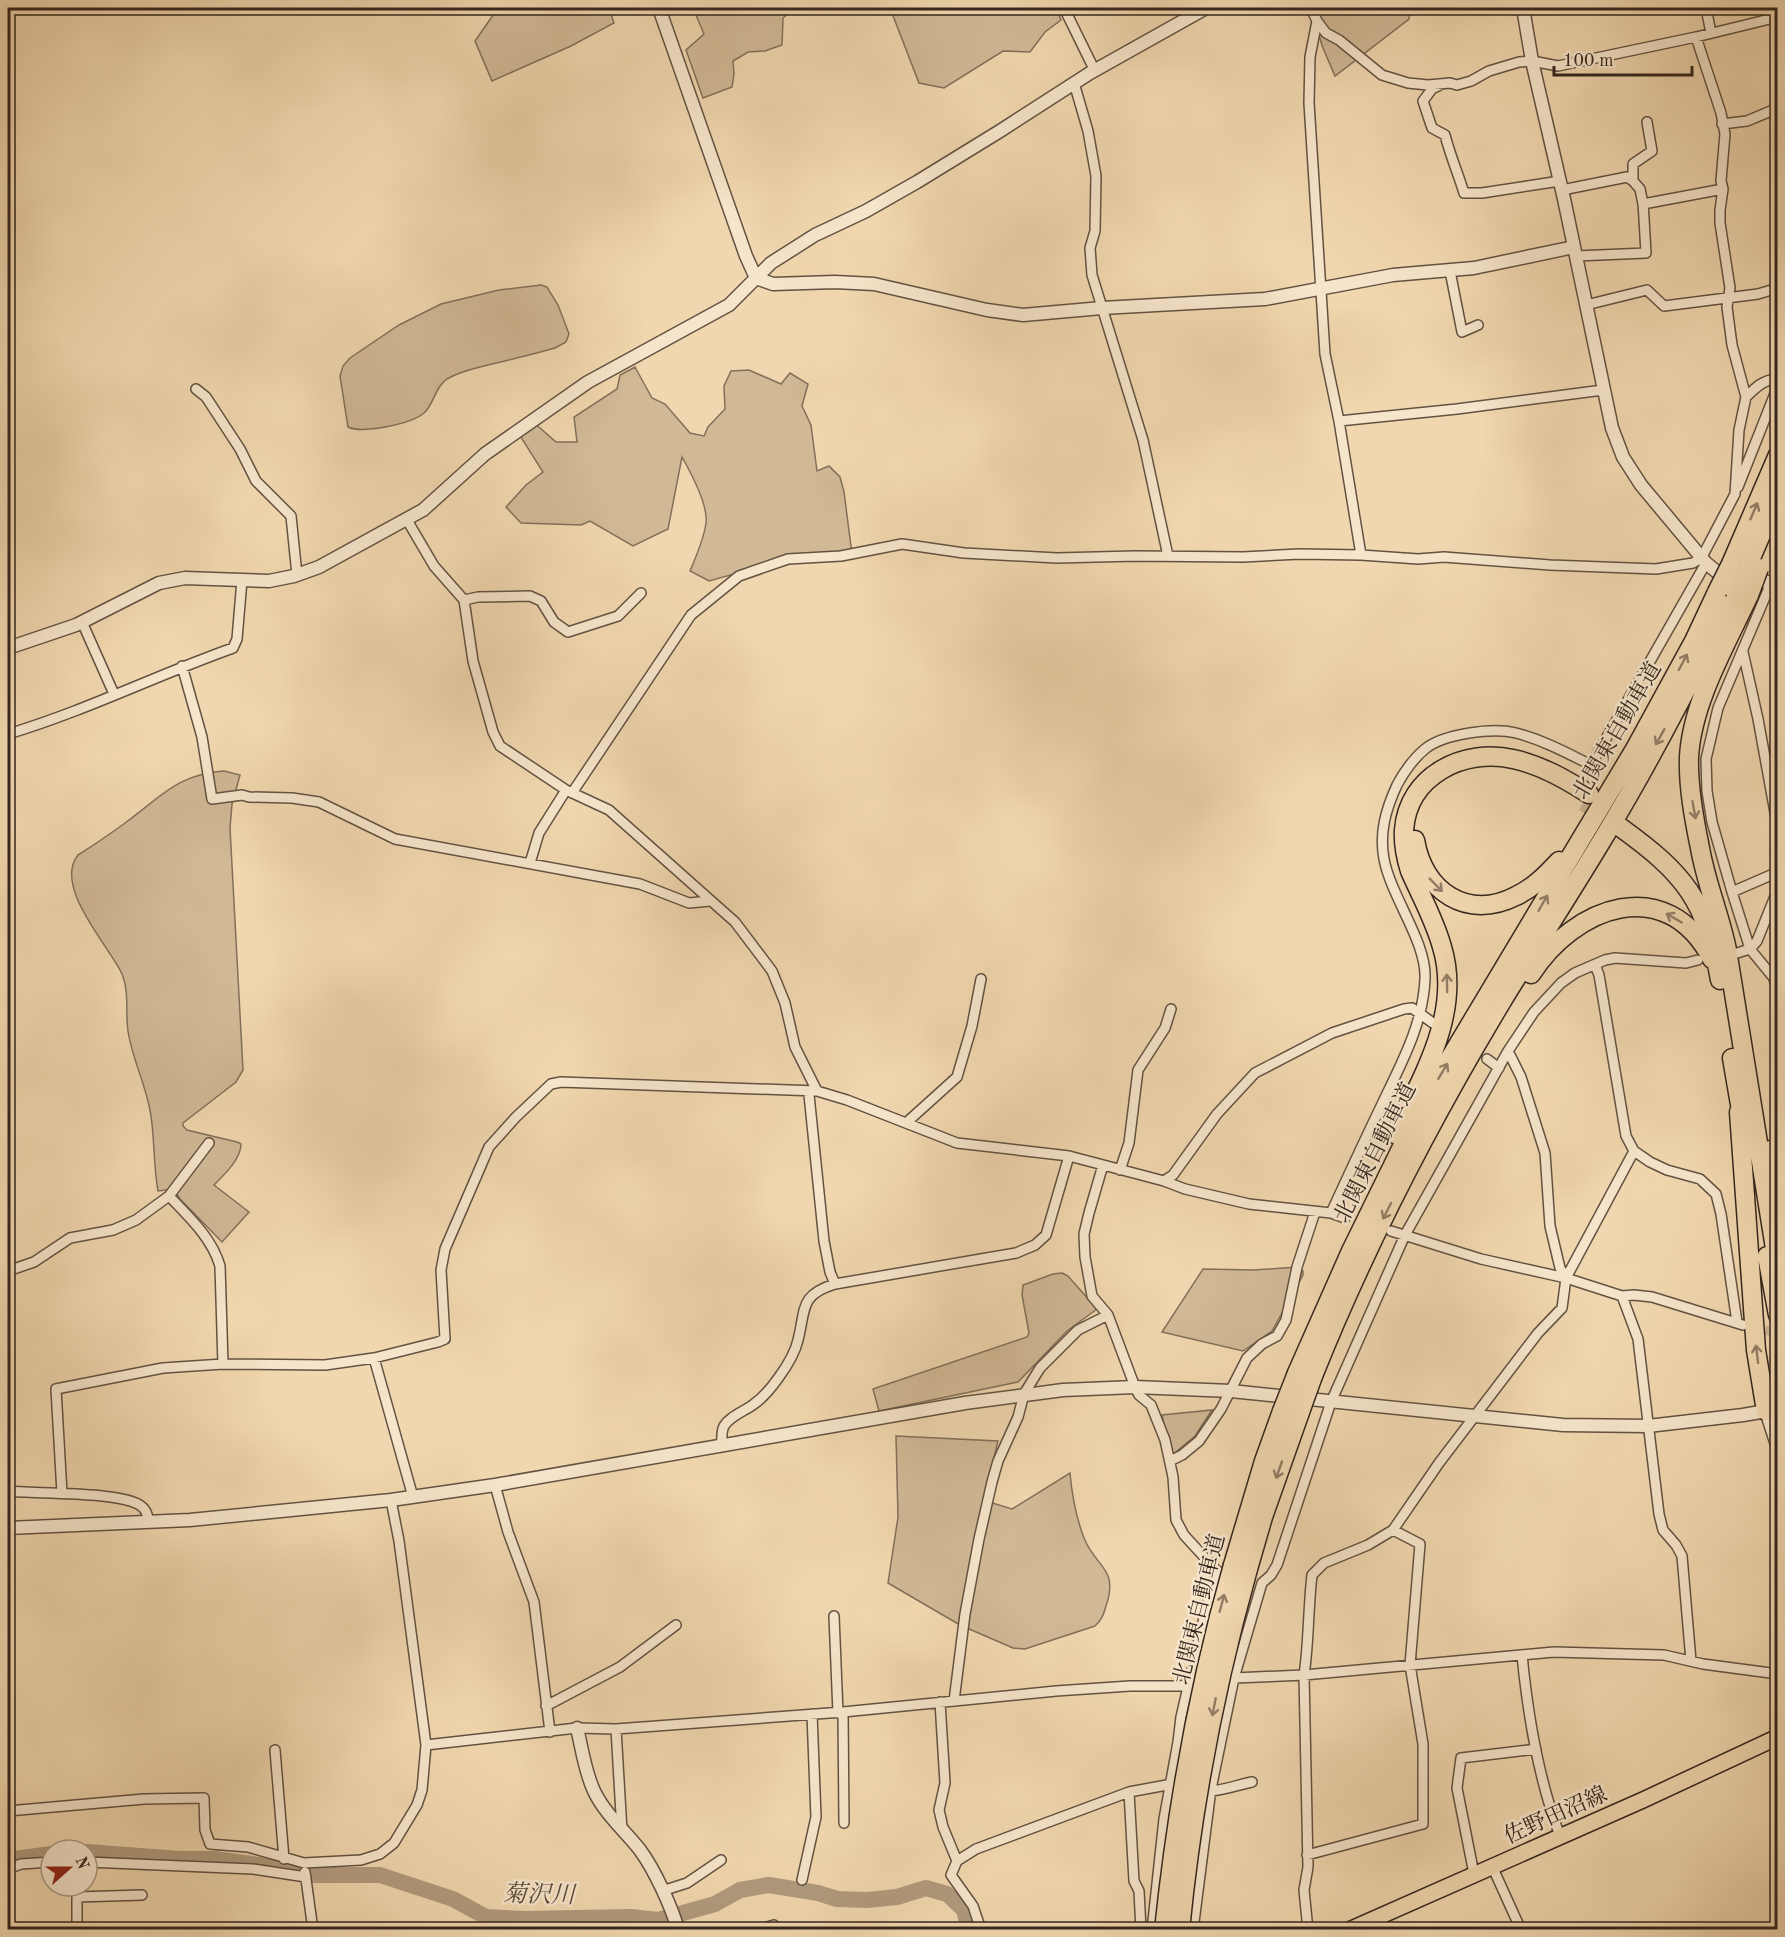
<svg xmlns="http://www.w3.org/2000/svg" width="1785" height="1937" font-family="'Old Standard TT','Noto Serif JP',serif">
<rect width="100%" height="100%" fill="#f1d7af"/>
<filter id="stains"><feTurbulence type="fractalNoise" baseFrequency=".00333" numOctaves="4"/><feColorMatrix values="0 0 0 0 .2 0 0 0 0 .09 0 0 0 0 .02 0 0 0 .5 -.17"/></filter>
<radialGradient id="worn" r=".72"><stop offset=".6" stop-color="#630" stop-opacity="0"/><stop offset="1" stop-color="#630" stop-opacity=".3"/></radialGradient>
<path fill="#d1b996" stroke="#82705a" stroke-width="1.5" d="M498,8H609L614,23L571,46L492,81L475,41Z
M693,8H795L783,18L782,45L765,51L748,52L733,61L734,74L732,87L703,98L686,50L704,34Z
M890,8H1056L1061,20L1045,32L1030,52L1003,51L944,88L919,83Z
M1310,8H1410L1409,19L1335,76L1323,48Z
M541,285L547,287L558,305L569,334L566,342L555,348C534,354 513,359 492,364C477,368 460,371 447,379C435,387 434,404 424,413C411,424 362,434 348,427L340,376L343,366L350,358L399,325L441,304L499,290Z
M635,367L652,398L665,404L690,433L704,436L708,427L725,409L724,386L731,371L749,370L781,384L790,373L808,384L802,406L811,425L817,471L829,466L840,477L844,492L852,554L788,559L709,581L690,571C695,559 708,530 706,517C705,499 691,473 682,457L668,529L633,546L590,521L581,525L521,523L506,507L526,485L543,472L517,431L532,421L556,442H577L574,417L617,389L620,375Z
M224,771L240,775L232,804L230,828L243,1070L236,1082L183,1123V1126L187,1130L237,1142L241,1144C241,1159 224,1175 214,1185L249,1212L222,1242L180,1199L174,1189L158,1191C153,1164 155,1136 150,1110C145,1083 132,1058 128,1031C125,1012 130,991 121,972C108,945 53,886 78,855C94,845 110,834 125,823C160,798 177,774 224,771Z
M1297,1267L1303,1271V1275L1272,1331L1243,1351L1162,1332L1203,1269L1254,1270Z
M1062,1273L1068,1276L1097,1309L1067,1331L1018,1382L879,1411L873,1389L1027,1337L1029,1333L1022,1295L1023,1285L1053,1274Z
M1212,1410L1195,1436L1171,1456L1162,1415Z
M896,1436L998,1441L986,1491L989,1502L1012,1509L1070,1473C1072,1496 1076,1517 1084,1538C1096,1568 1119,1568 1106,1606C1104,1613 1102,1620 1095,1626L1025,1649L1013,1648L960,1625L888,1583L898,1517Z"/>
<g fill="none" stroke-linecap="round" stroke-linejoin="round">
<path stroke="#b19b7e" stroke-width="16" d="M87,1852L180,1859H215L288,1869L308,1875H380L453,1899L486,1917L523,1919L631,1917L658,1920L715,1904L740,1890L769,1885L818,1893L837,1899L867,1900L897,1897L926,1888L947,1894L964,1910L969,1930
M8,1860L51,1854"/>
<path stroke="#cbb492" stroke-width="9" stroke-dasharray="9 4.5" stroke-linecap="butt" d="M1752,1327L1778,1333"/>
<path stroke="#cbb492" stroke-width="18" stroke-dasharray="18 9" stroke-linecap="butt" d="M1584,802L1620,827"/>
<defs>
<path id="minor" d="M1064,8L1095,71
M1311,8L1317,21L1326,33L1339,40L1382,75L1408,83L1428,85L1450,83L1457,85L1471,81L1489,71L1519,62L1532,61L1558,66L1696,37L1778,17
M1706,8L1711,33
M1317,21L1310,57L1309,103L1325,354L1339,421L1361,555
M1074,83L1088,131L1096,176L1095,231L1090,248L1092,275L1143,440L1168,556
M1440,85L1432,89L1423,101L1432,128L1445,135C1450,155 1458,173 1464,193H1482L1560,181
M1647,122L1652,151L1633,164V181L1640,189L1643,204L1723,189
M1722,124L1747,121L1778,108
M1562,190L1627,177L1633,181
M1576,256L1646,253L1643,202
M1450,271L1462,332L1478,325
M1586,305L1647,290L1664,306L1758,294L1778,288
M196,389L206,397L240,449L256,481L291,516L297,575
M1746,397C1755,388 1764,379 1778,379
M1339,421L1457,409L1603,390
M1738,487L1778,386
M407,520L434,566L464,600L473,661L493,732L500,746L566,790L609,810L735,922L772,971L785,1003L795,1047L817,1091
M1771,583L1718,708L1706,759L1707,791L1712,822L1732,892L1750,949L1773,977L1778,988
M464,600L478,597L530,596L541,601L554,622L568,632L618,616L641,593
M82,622L114,694
M1743,652L1758,719L1778,829
M182,666L202,737L212,799L242,795L249,797L292,798L319,802L395,839L640,884L689,903L710,901
M8,734C85,711 157,675 233,648L237,639L242,580
M572,793L691,615L739,576L788,559L841,556L902,544L964,553L1057,558L1135,556L1243,557L1299,554L1361,555L1418,559L1444,557L1550,565L1656,569L1693,563L1702,557L1735,494L1739,430L1746,397L1732,345L1727,307L1730,288L1720,223V210L1723,189L1721,181L1725,134L1721,113L1696,37
M530,863L539,833L566,790
M1732,892L1778,872
M1737,953L1750,949L1757,941L1778,889
M1595,965L1599,975L1626,1136L1634,1151L1650,1162L1667,1170L1700,1179L1716,1194L1721,1214L1737,1322
M1508,1051L1521,1077L1545,1153L1550,1226L1560,1268L1566,1278
M1487,1059L1499,1068
M811,1091L809,1095L824,1241L830,1272L835,1284
M906,1123L957,1077L972,1026L981,979
M1103,1165L1089,1213L1084,1234L1085,1257L1092,1296L1108,1315L1135,1387L1139,1395L1151,1405L1165,1440L1173,1477L1176,1520L1184,1535L1217,1571L1231,1575
M1120,1170L1129,1143L1138,1070L1165,1028L1171,1009
M1164,1181L1173,1175L1217,1114L1255,1073L1332,1033L1404,1009L1412,1008L1433,1023
M169,1196C189,1217 212,1238 220,1266L223,1364
M1331,1213C1348,1176 1365,1139 1383,1102C1402,1062 1423,1024 1425,979C1427,942 1391,897 1384,859C1379,832 1386,809 1397,785C1404,772 1413,759 1425,749C1443,734 1493,727 1516,733C1543,740 1567,753 1591,765L1706,563
M1391,1231L1481,1259L1566,1278L1622,1296L1634,1295L1652,1297L1743,1325
M8,1271L34,1262L70,1238L113,1230L136,1220L169,1196L209,1143
M1622,1296L1638,1339L1659,1514L1663,1530L1676,1545L1682,1556L1691,1661
M374,1358L413,1497
M722,1444C722,1438 721,1432 724,1426C730,1416 745,1411 754,1404C764,1397 772,1387 779,1377C787,1366 795,1353 798,1340C806,1309 799,1295 835,1284L1016,1253L1035,1245L1046,1235L1069,1156
M1170,1461L1182,1455L1199,1441L1221,1409L1247,1358L1262,1344L1277,1336L1286,1320L1297,1267L1315,1212
M495,1485L508,1532L534,1602L550,1732
M8,1491C35,1494 122,1491 141,1506C147,1510 147,1515 149,1522
M62,1493L56,1389L163,1368L223,1364L325,1365L374,1358L438,1342L445,1339L441,1270L445,1249L489,1147L516,1117L551,1084L561,1082L817,1091L847,1100L957,1143L1069,1156L1164,1181L1185,1189L1249,1204L1331,1213L1345,1218
M834,1616L838,1713
M1522,1655C1528,1717 1538,1778 1560,1836
M1217,1680L1234,1678L1304,1675L1554,1652L1664,1655L1703,1664L1778,1674
M954,1701L965,1614L979,1539L992,1482L998,1461L1018,1417L1024,1394L1040,1368L1078,1330L1108,1315
M940,1702L945,1783L939,1810L943,1827L957,1861
M546,1706L620,1667L676,1625
M843,1712L844,1823
M616,1729L622,1831
M426,1745L577,1728L616,1729L843,1712L1056,1691L1130,1686H1178L1204,1683
M275,1750L284,1859
M1205,1791C1216,1793 1240,1784 1252,1782
M1129,1792L1134,1881L1139,1891L1141,1930
M8,1811L144,1799L204,1798L205,1830L210,1844L248,1847L304,1863L361,1860L380,1854L394,1843L417,1805L422,1790L426,1745L399,1541L391,1500
M1307,1855L1423,1824V1744L1410,1665L1420,1544L1393,1530
M87,1862L253,1869L306,1877
M1492,1866L1521,1930
M8,1869L21,1864L51,1862
M305,1872L313,1930
M1474,1874L1457,1788L1461,1758L1536,1749
M802,1880L816,1817L812,1714
M77,1886V1930
M662,1891L687,1883L721,1860
M77,1897L142,1895
M758,1930L774,1925L775,1930
M981,1930L973,1906L951,1875L957,1861L976,1849L1129,1792L1167,1785L1185,1787
M1152,1930L1164,1819L1178,1742L1181,1717L1206,1609L1217,1571
M1193,1930L1211,1789L1234,1678L1262,1583L1271,1575L1277,1565L1331,1402L1405,1235L1508,1051L1534,1012L1561,983L1575,973L1605,960L1615,958L1686,963L1698,960
M1308,1930L1304,1890L1308,1867L1304,1675C1309,1642 1308,1609 1312,1575L1324,1563L1368,1545L1393,1530L1439,1463L1538,1333L1562,1308L1566,1278L1634,1151"/>
<path id="tertiary" d="M659,8L746,256L756,278L773,284L835,282L874,284L987,310L1023,315L1102,308L1265,299L1393,275L1474,268L1574,247
M1523,8L1532,61L1564,199L1612,428L1623,457L1641,485L1706,563L1717,572L1732,577
M1749,580L1778,583
M8,648L76,625L159,583L185,578L269,581L294,576L319,567L423,510L485,454L588,382L729,305L771,263L815,235L866,211L917,182L1000,131L1090,73L1206,8
M1766,1411L1778,1448
M8,1528L190,1520L391,1500L495,1485L965,1403L1063,1390L1135,1387L1231,1391L1563,1425L1648,1426L1743,1415L1778,1409
M577,1728C582,1749 585,1772 594,1791C605,1814 625,1831 640,1850C654,1869 672,1907 678,1930"/>
<path id="primary" d="M1349,1930L1643,1800L1778,1737"/>
<path id="motorway" d="M1731,564L1778,455
M1748,565L1778,495
M1749,595C1726,645 1692,702 1689,757C1688,787 1694,819 1700,848C1706,883 1720,915 1727,950L1778,1267
M1620,827C1685,874 1706,900 1720,980
M1415,840C1423,891 1467,921 1516,896C1533,888 1546,875 1559,861
M1531,974C1575,906 1666,872 1712,959
M1732,1058L1743,1122
M1739,1112L1756,1350L1766,1411
M1395,1134C1422,1077 1462,1013 1442,947C1435,921 1421,896 1410,871C1406,858 1403,844 1404,830C1408,775 1464,748 1513,759C1541,765 1565,779 1589,794
M1770,1150L1778,1187
M1767,1256L1778,1315
M1297,1373L1351,1251L1425,1100L1635,749L1694,641L1717,592
M1313,1376C1365,1246 1430,1121 1502,1001C1537,944 1573,889 1607,832C1654,754 1695,673 1735,592
M1233,1565L1264,1461L1282,1411
M1248,1569L1263,1517L1299,1415"/>
</defs>
<use href="#minor" stroke="#635242" stroke-width="12"/>
<use href="#tertiary" stroke="#635242" stroke-width="15"/>
<use href="#primary" stroke="#34261e" stroke-width="18"/>
<use href="#motorway" stroke="#34261e" stroke-width="21"/>
<use href="#minor" stroke="#f6e5cb" stroke-width="9"/>
<use href="#tertiary" stroke="#f6e5cb" stroke-width="12"/>
<use href="#primary" stroke="#f1d7af" stroke-width="15"/>
<use href="#motorway" stroke="#f1d7af" stroke-width="18"/>
<defs>
<path id="motorway-bridge" d="M1717,592L1731,564
M1735,592L1748,565
M1749,595L1759,568
M1282,1411L1297,1373
M1299,1415L1313,1376
M1164,1930C1177,1806 1199,1684 1233,1565
M1180,1930C1192,1807 1215,1687 1248,1569"/>
</defs>
<use href="#motorway-bridge" stroke="#34261e" stroke-width="21" stroke-linecap="butt"/>
<use href="#motorway-bridge" stroke="#f1d7af" stroke-width="18"/>
</g>
<defs><path id="oneway-shaft" d="M-6 0H5M1.5-3L5.5 0L1.5 3" fill="none" stroke-width="1.6" stroke-linecap="round" stroke-linejoin="round" transform="scale(1.5)"/></defs>
<g stroke="#927e66">
<use href="#oneway-shaft" transform="translate(1754 511) rotate(-67)"/>
<use href="#oneway-shaft" transform="translate(1683 662) rotate(-62)"/>
<use href="#oneway-shaft" transform="translate(1660 737) rotate(119)"/>
<use href="#oneway-shaft" transform="translate(1694 810) rotate(80)"/>
<use href="#oneway-shaft" transform="translate(1436 885) rotate(45)"/>
<use href="#oneway-shaft" transform="translate(1543 903) rotate(-60)"/>
<use href="#oneway-shaft" transform="translate(1674 918) rotate(-150)"/>
<use href="#oneway-shaft" transform="translate(1447 983) rotate(-91)"/>
<use href="#oneway-shaft" transform="translate(1443 1071) rotate(-59)"/>
<use href="#oneway-shaft" transform="translate(1387 1211) rotate(117)"/>
<use href="#oneway-shaft" transform="translate(1757 1354) rotate(-97)"/>
<use href="#oneway-shaft" transform="translate(1279 1470) rotate(109)"/>
<use href="#oneway-shaft" transform="translate(1222 1603) rotate(-75)"/>
<use href="#oneway-shaft" transform="translate(1214 1707) rotate(101)"/>
</g>
<g text-anchor="middle" stroke-width="5" stroke-linejoin="round" paint-order="stroke">
<g font-size="22" fill="#34261e" stroke="#f6e5cb">
<text transform="translate(1616 730) rotate(-60)" y="8">北関東自動車道</text>
<text transform="translate(1374 1152) rotate(-63)" y="8">北関東自動車道</text>
<text transform="translate(1198 1609) rotate(-76)" y="8">北関東自動車道</text>
<text transform="translate(1555 1814) rotate(-24)" y="8">佐野田沼線</text>
</g>
<g font-size="24" font-style="italic" fill="#5a493b" stroke="#f6e5cb">
<text transform="translate(539 1894) rotate(1)" y="8">菊沢川</text>
</g>
</g>
<rect width="1785" height="1937" fill="none" stroke="#f1d7af" stroke-width="30"/>
<rect x="9" y="9" width="1767" height="1919" fill="none" stroke="#34261e" stroke-width="3"/>
<rect x="15" y="15" width="1755" height="1907" fill="none" stroke="#34261e" stroke-width="1.5"/>
<g transform="translate(69 1868) rotate(69)"><circle r="28" fill="#f6e5cb" stroke="#a89986" stroke-width="1.5"/>
<path d="M0-4.5L10 22L0 15L-10 22Z" fill="#8f2418"/>
<text y="-9" font-size="16" font-weight="bold" text-anchor="middle" fill="#34261e">N</text>
</g>
<path d="M1554 66v9h138v-9" fill="none" stroke="#34261e" stroke-width="3"/>
<text x="1563" y="66" font-size="18" fill="#34261e" stroke="#f6e5cb" stroke-width="4.5" paint-order="stroke">100 m</text>
<rect width="100%" height="100%" filter="url(#stains)"/>
<rect width="100%" height="100%" fill="url(#worn)"/>
</svg>
